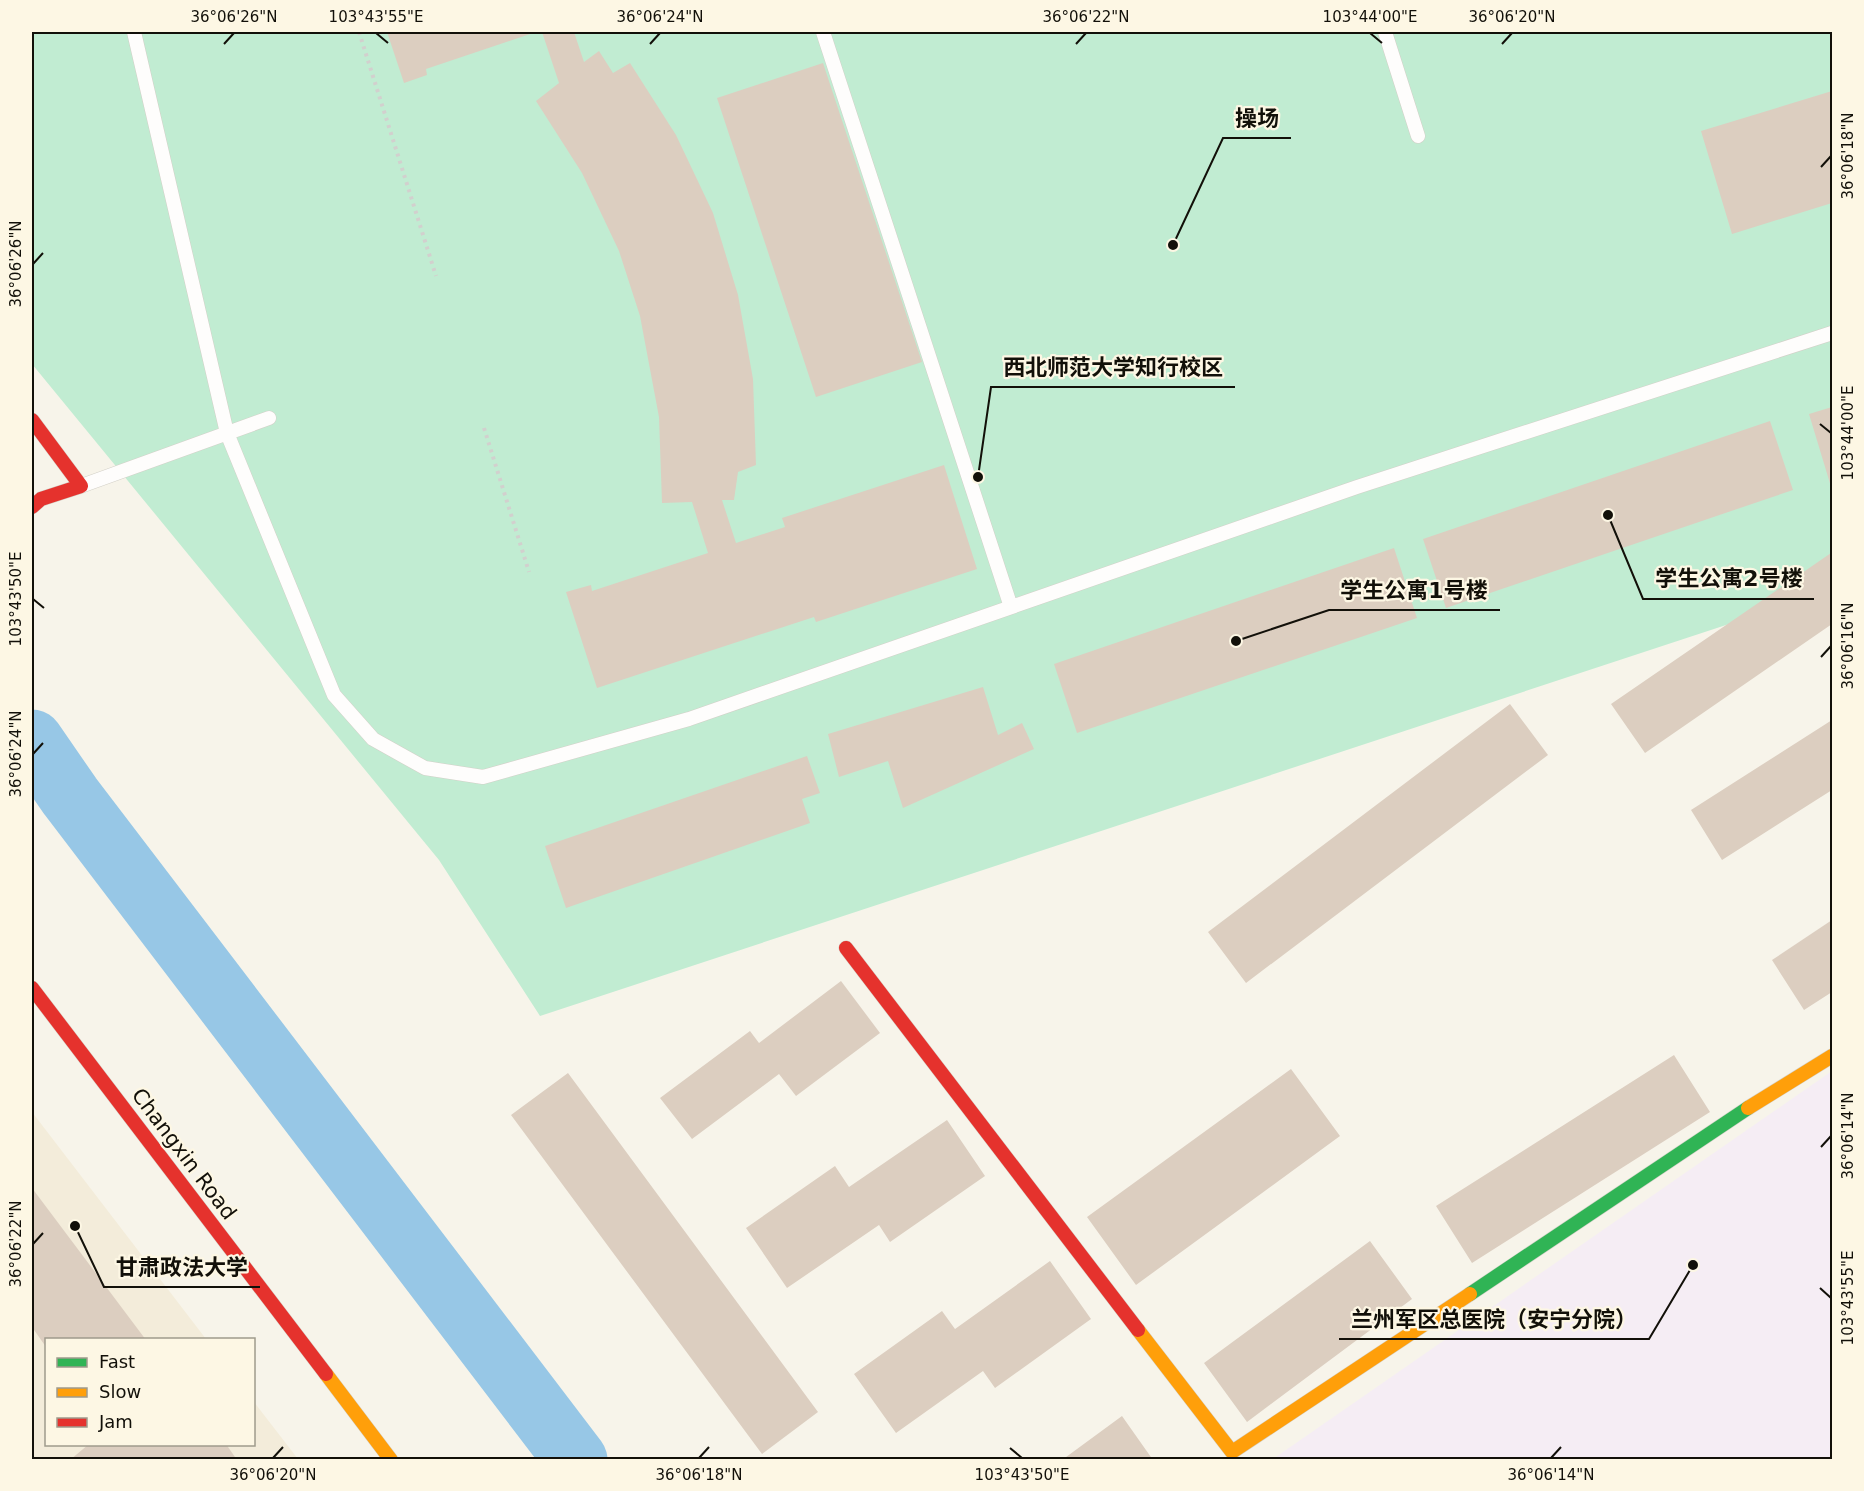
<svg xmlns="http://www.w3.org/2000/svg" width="1864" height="1491" font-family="'DejaVu Sans','Noto Sans SC',sans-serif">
<rect width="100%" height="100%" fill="#f7f4ea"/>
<path fill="#f3ecda" d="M32,1112L206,1339L46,1340V1444H254V1402L298,1459H32Z"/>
<path fill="#f5edf4" d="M1832,1071V1459H1273Z"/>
<path fill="#c1ecd2" d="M32,32H1832V590L540,1016L439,860L32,364Z"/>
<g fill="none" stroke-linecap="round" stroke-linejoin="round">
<path stroke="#97c7e6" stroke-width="63" d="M32,741L70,796L576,1460"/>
</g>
<path fill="#dccec0" d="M387,32H536L426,69L427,75L404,83Z
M542,32H574L584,62L599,51L613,73L630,63L676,135L713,213L738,295L753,379L756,465L738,472L734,500H722L736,543L785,527L782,518L944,465L977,569L816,622L814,617L597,688L566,592L591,585L592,591L708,553L692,502L662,503L659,417L640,316L619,251L582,173L536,101L559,83Z
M823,63L922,362L816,397L717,98Z
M1832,91V203L1732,234L1701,131Z
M1832,407V490L1809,414Z
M1770,421L1793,490L1446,608L1423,539Z
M1394,548L1417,618L1077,733L1054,664Z
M1831,553L1832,556V624L1645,753L1611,704Z
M983,687L998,735L1022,723L1034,749L903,808L888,761L839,777L828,734Z
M1510,704L1548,755L1246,983L1208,932Z
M1832,720V790L1722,860L1691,810Z
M807,756L820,793L802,799L810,823L566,908L545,846Z
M1832,920V992L1804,1010L1772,960Z
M841,981L880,1033L796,1096L779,1074L692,1139L660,1098L750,1031L759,1043Z
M1674,1055L1710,1112L1472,1263L1436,1206Z
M1291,1069L1340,1136L1136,1285L1087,1217Z
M568,1073L818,1412L762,1454L511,1115Z
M947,1120L985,1176L890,1242L879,1225L787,1288L746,1228L835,1166L849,1187Z
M32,1188L146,1340H46V1347L32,1327Z
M1370,1241L1412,1299L1247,1422L1204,1363Z
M1050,1261L1091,1319L995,1388L983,1371L896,1433L854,1374L942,1311L955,1329Z
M1122,1416L1153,1460H1062Z
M89,1444H226L237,1460H70Z"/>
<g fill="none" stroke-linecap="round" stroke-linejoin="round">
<defs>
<path id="lane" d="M134,32L227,433L334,695L373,739L425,768L483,777L689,719L1357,487L1832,333
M823,32L1011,607
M1385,32L1418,136
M81,486L269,418"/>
<path id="fast" d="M1470,1294L1748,1108"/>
<path id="slow" d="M1748,1108L1832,1056
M1138,1330L1232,1452L1470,1294
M326,1374L391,1460"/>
<path id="jam" d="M32,420L81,486L41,499L32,507
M846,948L1138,1330
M32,988L326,1374"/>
</defs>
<use href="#lane" stroke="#d3d0c8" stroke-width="15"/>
<use href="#fast" stroke="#d3d0c8" stroke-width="15"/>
<use href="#slow" stroke="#d3d0c8" stroke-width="15"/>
<use href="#jam" stroke="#d3d0c8" stroke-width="15"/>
<path stroke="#d2d0ce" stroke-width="4" stroke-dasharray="3 4.5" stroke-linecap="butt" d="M359,32L436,276
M484,428L529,572"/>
<use href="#lane" stroke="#fefdfc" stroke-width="14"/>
<use href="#fast" stroke="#30b455" stroke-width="14"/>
<use href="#slow" stroke="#ff9f0a" stroke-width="14"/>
<use href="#jam" stroke="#e5322d" stroke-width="14"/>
</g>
<path fill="none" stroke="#121009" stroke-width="2" d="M376,33L388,43M1370,33L1382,43M224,44L234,33M650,44L660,33M1076,44L1086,33M1502,44L1512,33M1821,167L1831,156M33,264L43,253M1820,424L1831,433M33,599L44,608M1821,657L1831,646M33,754L43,743M1821,1147L1831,1136M33,1244L43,1233M1820,1288L1831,1298M1010,1448L1022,1458M273,1458L283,1447M699,1458L709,1447M1551,1458L1561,1447"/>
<g text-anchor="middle" stroke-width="4.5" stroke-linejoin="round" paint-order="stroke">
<g font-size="21" fill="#121009" stroke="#fdf7e4">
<text transform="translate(184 1154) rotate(53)" y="7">Changxin Road</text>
</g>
</g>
<path fill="none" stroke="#121009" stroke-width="2" d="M1173 245L1223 138H1291M978 477L991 387H1235M1608 515L1643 599H1814M1236 641L1329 610H1500M75 1226L104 1287H260M1693 1265L1649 1339H1339"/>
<g fill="#121009" stroke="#fdf7e4" stroke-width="2">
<circle cx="1173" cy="245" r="6"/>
<circle cx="978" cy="477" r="6"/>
<circle cx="1608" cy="515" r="6"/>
<circle cx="1236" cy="641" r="6"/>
<circle cx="75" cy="1226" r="6"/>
<circle cx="1693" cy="1265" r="6"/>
</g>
<g font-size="22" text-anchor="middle" font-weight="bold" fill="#121009" stroke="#fdf7e4" stroke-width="4.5" stroke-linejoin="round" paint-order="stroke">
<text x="1257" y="126">操场</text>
<text x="1113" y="375">西北师范大学知行校区</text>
<text x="1729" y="586">学生公寓2号楼</text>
<text x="1414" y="598">学生公寓1号楼</text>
<text x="182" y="1275">甘肃政法大学</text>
<text x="1494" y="1327">兰州军区总医院（安宁分院）</text>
</g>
<rect width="1864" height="1491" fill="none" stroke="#fdf7e4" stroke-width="66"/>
<rect x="45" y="1338" width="210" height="108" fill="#fdf7e4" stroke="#9f9b8c" stroke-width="1.5"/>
<rect x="57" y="1358" width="30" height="9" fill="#30b455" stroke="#9f9b8c" stroke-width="1.5"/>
<text x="99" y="1368" font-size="18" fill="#121009">Fast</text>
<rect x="57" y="1388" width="30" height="9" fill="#ff9f0a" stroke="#9f9b8c" stroke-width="1.5"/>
<text x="99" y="1398" font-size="18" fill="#121009">Slow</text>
<rect x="57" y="1418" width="30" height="9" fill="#e5322d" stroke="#9f9b8c" stroke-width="1.5"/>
<text x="99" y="1428" font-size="18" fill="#121009">Jam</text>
<rect x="33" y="33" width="1798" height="1425" fill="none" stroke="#121009" stroke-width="2"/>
<g font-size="15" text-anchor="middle" fill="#121009">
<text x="234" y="22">36°06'26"N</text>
<text x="376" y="22">103°43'55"E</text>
<text x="660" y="22">36°06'24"N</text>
<text x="1086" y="22">36°06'22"N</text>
<text x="1370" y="22">103°44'00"E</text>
<text x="1512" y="22">36°06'20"N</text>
<text transform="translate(1848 156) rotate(-90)" y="5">36°06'18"N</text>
<text transform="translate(16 264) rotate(-90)" y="5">36°06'26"N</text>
<text transform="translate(1848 433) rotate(-90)" y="5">103°44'00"E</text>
<text transform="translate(16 599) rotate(-90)" y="5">103°43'50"E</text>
<text transform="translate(1848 646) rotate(-90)" y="5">36°06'16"N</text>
<text transform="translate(16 754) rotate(-90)" y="5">36°06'24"N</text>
<text transform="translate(1848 1136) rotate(-90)" y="5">36°06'14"N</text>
<text transform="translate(16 1244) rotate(-90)" y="5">36°06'22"N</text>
<text transform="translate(1848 1298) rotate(-90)" y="5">103°43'55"E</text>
<text x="273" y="1480">36°06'20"N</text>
<text x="699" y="1480">36°06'18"N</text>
<text x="1022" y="1480">103°43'50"E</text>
<text x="1551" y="1480">36°06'14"N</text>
</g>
</svg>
